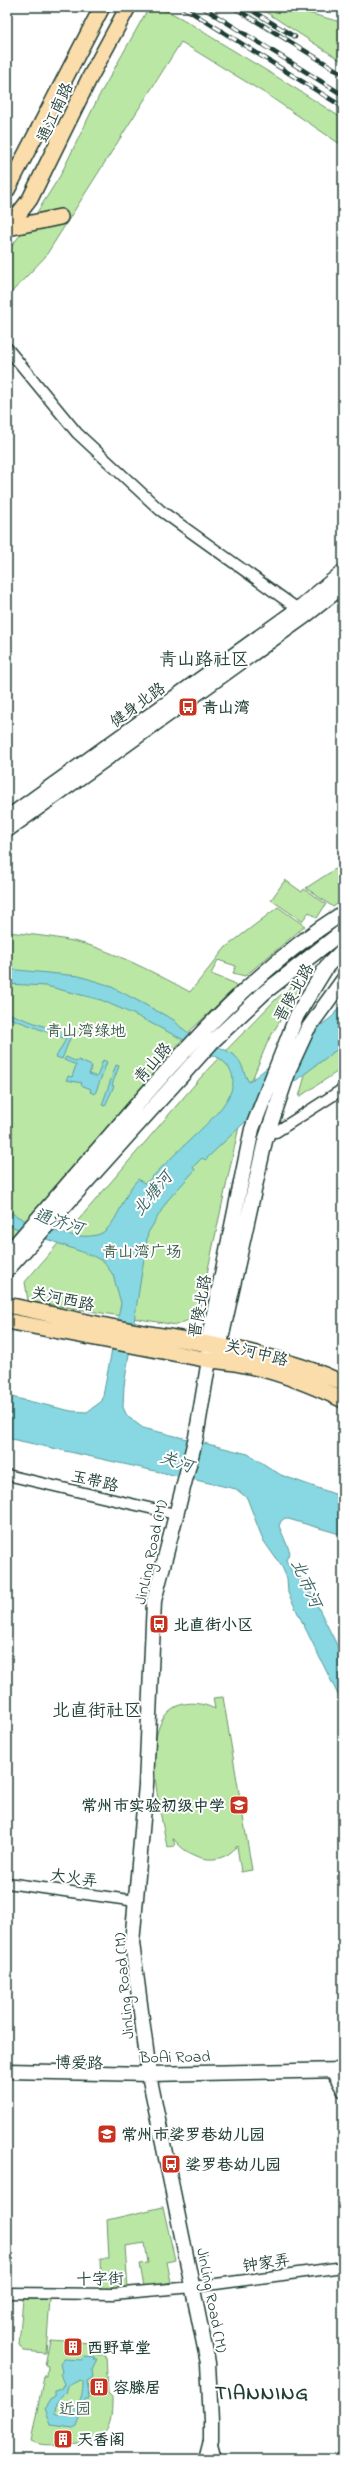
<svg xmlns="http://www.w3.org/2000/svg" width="350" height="2466" font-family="'Indie Flower','LXGW WenKai TC',sans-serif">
<rect width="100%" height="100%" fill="#fff"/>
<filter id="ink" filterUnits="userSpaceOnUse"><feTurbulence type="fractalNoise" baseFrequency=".025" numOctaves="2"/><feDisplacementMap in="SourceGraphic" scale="8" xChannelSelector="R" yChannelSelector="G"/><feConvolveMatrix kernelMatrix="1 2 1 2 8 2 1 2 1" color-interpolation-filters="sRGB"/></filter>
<g filter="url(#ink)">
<path fill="#bbe7a5" stroke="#6d926c" d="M149,7C169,7 198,29 216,40C259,66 301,91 343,119V146L266,94L181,42L45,257L7,297V252L34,217L60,176L99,96Z
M258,7H287L337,21H343V62Z
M343,864V900L333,907L306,888Z
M285,880L302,892L304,889L326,904L317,918L309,912L302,921L271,900Z
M278,907L305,926L245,976L233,973L236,966L218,960L211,974L234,983L236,987L189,1032L7,1242V932C36,935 68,938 95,947C128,959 159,975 190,992L226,947Z
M298,981L301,985L268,1041L246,1094L200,1306L191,1319L176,1325L28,1301L25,1282L208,1069L277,998Z
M343,1045V1068L299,1097L306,1072Z
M223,1697L252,1870L241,1872L237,1846C219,1869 188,1859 173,1838L175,1846L167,1847C161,1813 137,1724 177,1706C190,1701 203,1703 215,1709L213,1698Z
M163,2207L175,2260L167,2262L171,2282L144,2288L140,2264L148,2263L145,2243L125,2246L128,2288L101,2289L100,2259H109L107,2220Z
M23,2299H50L46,2353L24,2351L19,2345Z
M50,2340L90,2343V2354L106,2355L108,2393L112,2397C113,2438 99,2443 61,2444C52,2445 40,2446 31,2441L44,2376H47L48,2366L45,2365Z"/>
<path fill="#87d8e2" stroke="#5d9a9c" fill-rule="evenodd" d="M7,969L79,976L108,985L174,1020C188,1039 216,1042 235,1056C244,1064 243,1074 249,1082L333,1016L343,1000V1045L262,1106L205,1160L202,1158L193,1167L195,1170L167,1201L148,1233L124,1386L123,1407L127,1416L143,1428L248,1454L281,1475L343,1497V1535L285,1518L281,1521L279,1526L290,1552L286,1560L294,1576L305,1581L343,1657V1705L288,1593L287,1578L282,1567L263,1540L247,1498L236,1489L7,1438V1396L71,1411L87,1412L102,1401L121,1303L113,1275L104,1262L93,1256L13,1227L7,1223V1210C24,1223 86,1247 105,1231C120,1218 123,1194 138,1179L144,1183L148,1181C162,1167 176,1153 190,1140C210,1120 256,1084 219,1058L135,1015L101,1000L46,986L7,984Z
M7,1013L71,1036L62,1059L56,1057L66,1039L7,1017Z
M66,1057L77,1062L78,1060L92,1066L89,1074L97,1077L103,1060L107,1062L95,1094L90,1092L91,1089L81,1085L82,1083L66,1080L68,1076L72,1077L76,1065L64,1060Z
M116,1065L119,1066L112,1085L114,1086L105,1106L102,1105Z
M83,2357L96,2358L94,2360H97L92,2370L93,2377L87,2381L89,2398H85L84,2415L80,2418L77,2426L73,2428L51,2425L45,2408L50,2400L55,2397V2391L62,2389L64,2384L60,2374L62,2372L60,2364L64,2359L83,2360ZM80,2380L83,2382C83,2400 77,2413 58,2415L55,2413L56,2404L66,2393L68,2386Z"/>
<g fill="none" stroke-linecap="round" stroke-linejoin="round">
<defs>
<path id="street" d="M7,348L77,433L160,510L298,609
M276,1132L343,1089
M7,1475L175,1514
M7,1883L136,1901
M331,2071L343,2092
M7,2293L113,2294L193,2287L343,2267
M211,2441L216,2459"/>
<path id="secondary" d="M7,818L298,609L343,572
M7,830L305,616L343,586
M7,1254C47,1208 86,1163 126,1117C191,1042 258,967 343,913
M7,1270L212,1042L265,992L343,931
M212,1355L220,1344L265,1141L290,1067L307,1030L343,980
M7,2071L149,2074L343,2070
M206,2459L211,2440V2421L208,2363L150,2080L132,1943L146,1785L154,1601L196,1437L209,1360L208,1342L252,1129L297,1015L327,966L343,950"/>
<path id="primary" d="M7,190L102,7
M8,228L60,217
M7,229L30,199L89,79L128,7
M7,1305C42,1312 76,1320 111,1327C190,1342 269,1349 343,1383
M7,1321L209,1360C254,1363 302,1380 343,1400"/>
</defs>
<use href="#street" stroke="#1f3d34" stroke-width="13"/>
<use href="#secondary" stroke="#1f3d34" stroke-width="17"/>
<use href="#primary" stroke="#1f3d34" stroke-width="18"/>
<use href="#street" stroke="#fff" stroke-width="10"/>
<use href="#secondary" stroke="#fff" stroke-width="14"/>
<use href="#primary" stroke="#faddab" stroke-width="15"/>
<defs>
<path id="rail" d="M183,7L343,107
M202,7L343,95
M233,7L343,74
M246,7L295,37"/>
</defs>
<use href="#rail" stroke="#1f3d34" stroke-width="4.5"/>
<use href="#rail" stroke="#fff" stroke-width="3" stroke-dasharray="9" stroke-linecap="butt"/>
</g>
</g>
<defs>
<symbol id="bus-square" viewBox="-11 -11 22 22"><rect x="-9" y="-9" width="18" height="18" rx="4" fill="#c8321e" stroke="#fff"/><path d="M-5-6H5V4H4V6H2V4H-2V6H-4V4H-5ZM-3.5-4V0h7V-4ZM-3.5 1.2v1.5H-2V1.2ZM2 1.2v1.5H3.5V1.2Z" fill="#fff"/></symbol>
<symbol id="school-square" viewBox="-11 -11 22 22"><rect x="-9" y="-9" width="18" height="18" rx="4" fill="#c8321e" stroke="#fff"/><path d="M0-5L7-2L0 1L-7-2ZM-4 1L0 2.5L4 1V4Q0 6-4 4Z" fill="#fff"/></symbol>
<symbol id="building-square" viewBox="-11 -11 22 22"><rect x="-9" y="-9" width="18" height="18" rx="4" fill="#c8321e" stroke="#fff"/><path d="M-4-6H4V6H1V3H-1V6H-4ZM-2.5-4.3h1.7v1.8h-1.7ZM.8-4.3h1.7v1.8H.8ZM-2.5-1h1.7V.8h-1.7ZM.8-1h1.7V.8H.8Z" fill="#fff"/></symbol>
</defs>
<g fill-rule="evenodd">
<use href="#bus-square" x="177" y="696" width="22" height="22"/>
<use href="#bus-square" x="148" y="1613" width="22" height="22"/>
<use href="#school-square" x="228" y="1794" width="22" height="22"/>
<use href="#school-square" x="96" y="2123" width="22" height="22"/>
<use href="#bus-square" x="160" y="2153" width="22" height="22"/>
<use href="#building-square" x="62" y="2336" width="22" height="22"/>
<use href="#building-square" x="88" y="2376" width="22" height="22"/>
<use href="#building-square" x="52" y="2428" width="22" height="22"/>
</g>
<g text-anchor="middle" stroke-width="4" stroke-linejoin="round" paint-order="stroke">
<g font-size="16" fill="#1f3d34" stroke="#fff">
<text transform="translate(54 112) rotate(-65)" y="6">通江南路</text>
<text transform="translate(137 704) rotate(-36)" y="6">健身北路</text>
<text transform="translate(293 992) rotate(-61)" y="6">晋陵北路</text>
<text transform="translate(152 1062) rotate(-49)" y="6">青山路</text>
<text transform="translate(63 1298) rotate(12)" y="6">关河西路</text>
<text transform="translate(199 1306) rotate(-80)" y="6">晋陵北路</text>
<text transform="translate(257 1352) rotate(14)" y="6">关河中路</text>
<text transform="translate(95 1480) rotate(13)" y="6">玉带路</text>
<text transform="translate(150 1552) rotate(-78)" y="6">JinLing Road (M)</text>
<text transform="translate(74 1877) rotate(8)" y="6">大火弄</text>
<text transform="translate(123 1986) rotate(-95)" y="6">JinLing Road (M)</text>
<text transform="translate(175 2056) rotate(-1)" y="6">BoAi Road</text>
<text transform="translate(79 2062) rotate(1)" y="6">博爱路</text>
<text transform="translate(266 2262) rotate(-8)" y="6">钟家弄</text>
<text transform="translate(100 2278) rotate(-1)" y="6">十字街</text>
<text transform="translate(213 2300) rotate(79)" y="6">JinLing Road (M)</text>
</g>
<g font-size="16" font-weight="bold" fill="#1f3d34" stroke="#fff" text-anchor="start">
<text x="202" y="713">青山湾</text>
<text x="173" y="1630">北直街小区</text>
<text x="225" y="1811" text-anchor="end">常州市实验初级中学</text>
<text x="121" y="2140">常州市娑罗巷幼儿园</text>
<text x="185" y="2170">娑罗巷幼儿园</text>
<text x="87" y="2353">西野草堂</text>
<text x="113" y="2393">容滕居</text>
<text x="77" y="2445">天香阁</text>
</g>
<g font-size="16" fill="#3e5f4b" stroke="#fff">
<text x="86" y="1036">青山湾绿地</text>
<text x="142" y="1257">青山湾广场</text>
<text x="75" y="2414">近园</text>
</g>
<g font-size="17" font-style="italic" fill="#396460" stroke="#fff">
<text transform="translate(152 1193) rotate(-50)" y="6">北塘河</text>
<text transform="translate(59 1221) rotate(18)" y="6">通济河</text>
<text transform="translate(177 1461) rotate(19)" y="6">关河</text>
<text transform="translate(307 1583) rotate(66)" y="6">北市河</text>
</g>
<g font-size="18" fill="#1f3d34" stroke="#fff">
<text x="204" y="665">青山路社区</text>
<text x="97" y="1716">北直街社区</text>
</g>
<g font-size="20" font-weight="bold" letter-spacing="1" fill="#1f3d34" stroke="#fff">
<text x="262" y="2399">TIANNING</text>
</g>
</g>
<rect width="350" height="2466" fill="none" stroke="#fff" stroke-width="24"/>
<rect x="12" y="12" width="326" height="2442" fill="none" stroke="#1f3d34" stroke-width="1.5" filter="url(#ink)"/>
</svg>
